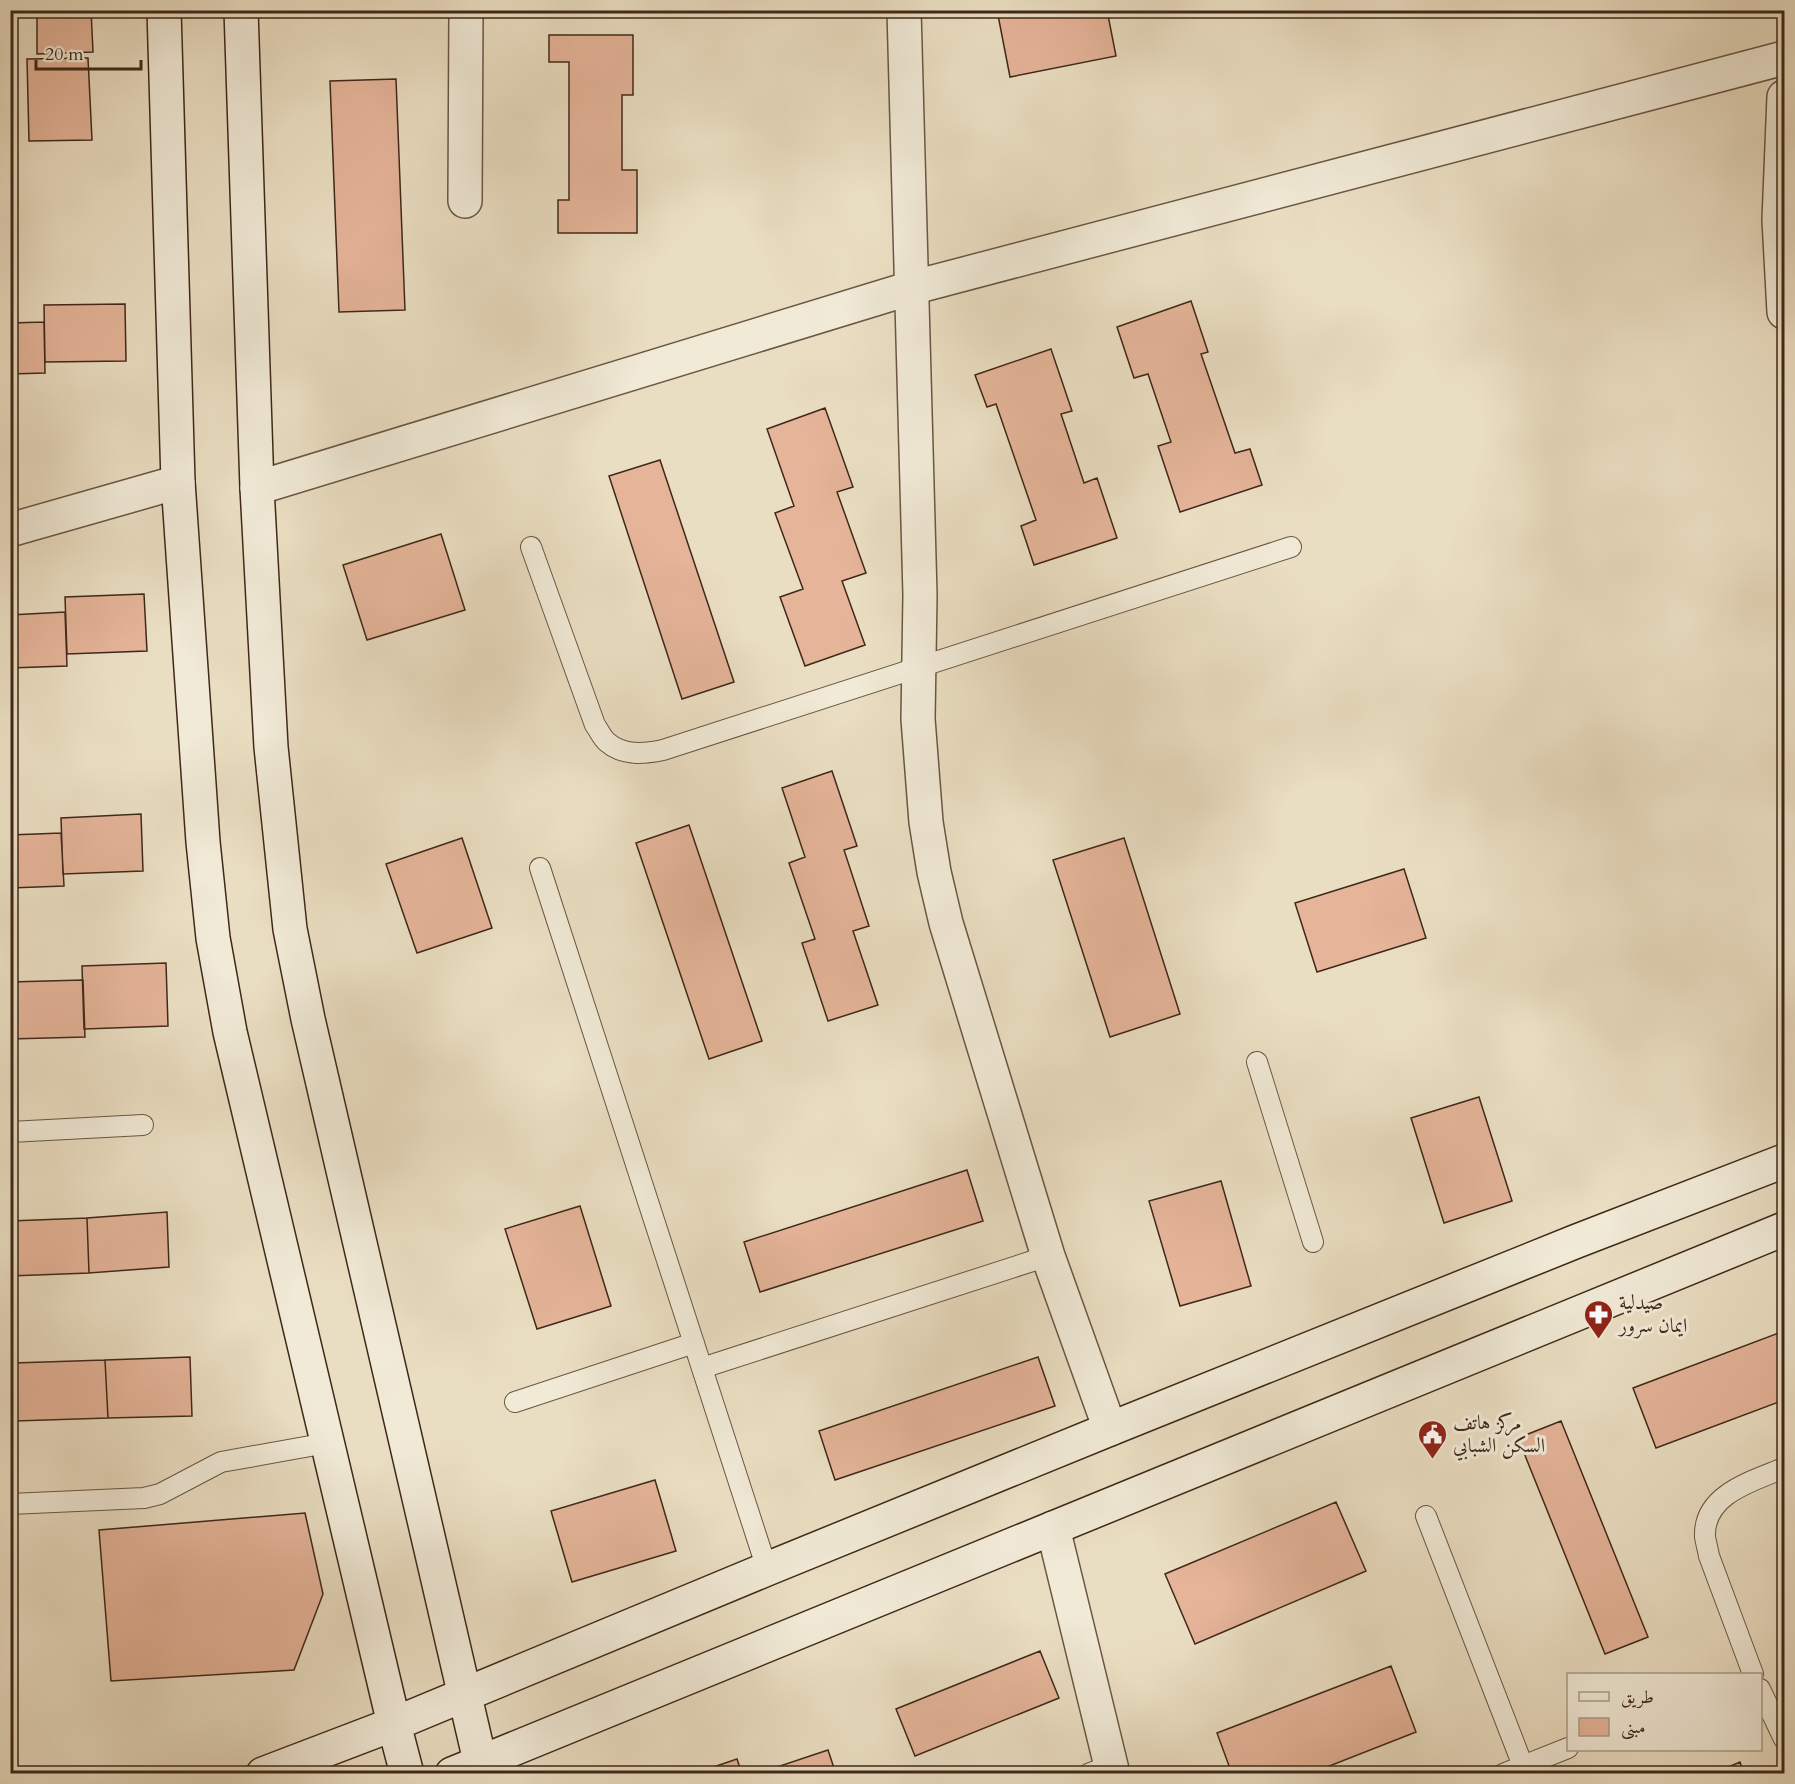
<svg xmlns="http://www.w3.org/2000/svg" width="1795" height="1784" font-family="Cardo,Amiri,serif">
<rect width="100%" height="100%" fill="#eadec2"/>
<filter id="stains"><feTurbulence type="fractalNoise" baseFrequency=".00333" numOctaves="4"/><feColorMatrix values="0 0 0 0 .2 0 0 0 0 .09 0 0 0 0 .02 0 0 0 .5 -.17"/></filter>
<radialGradient id="worn" r=".72"><stop offset=".6" stop-color="#630" stop-opacity="0"/><stop offset="1" stop-color="#630" stop-opacity=".3"/></radialGradient>
<path fill="#e5b499" stroke="#3f2819" stroke-width="1.5" d="M37,10H91L93,52L37,54Z
M345,10H428V15L345,16Z
M997,10H1107L1116,56L1010,77Z
M549,35H633V95H622V170H637V233H558V200H569V62H549Z
M88,58L92,140L29,141L27,59Z
M396,79L405,310L339,312L330,81Z
M1191,301L1208,352L1201,354L1235,453L1250,449L1262,485L1180,512L1158,446L1171,442L1148,374L1134,378L1117,327Z
M125,304L126,361L45,362L44,305Z
M44,322L45,373L10,374V323Z
M1051,349L1072,411L1061,414L1084,483L1097,478L1117,538L1034,565L1021,526L1036,520L996,404L987,407L975,375Z
M825,408L853,487L837,492L866,573L842,581L865,645L805,666L780,597L803,589L775,513L794,506L767,429Z
M660,460L734,682L682,699L609,476Z
M441,534L465,610L367,640L343,565Z
M144,594L147,651L67,654L65,597Z
M65,612L67,666L10,668V615Z
M832,771L857,846L844,850L869,926L853,931L878,1005L828,1021L802,943L815,939L789,863L805,857L782,788Z
M141,814L143,871L63,874L61,818Z
M689,825L762,1041L709,1059L636,843Z
M61,833L64,886L10,888V835Z
M462,838L492,928L417,953L386,864Z
M1124,838L1180,1014L1110,1037L1053,860Z
M1404,869L1426,938L1317,972L1295,903Z
M166,963L168,1026L84,1029L82,966Z
M83,980L85,1037L10,1039V982Z
M1479,1097L1512,1201L1444,1223L1411,1118Z
M967,1170L983,1221L760,1292L744,1242Z
M1221,1181L1251,1286L1180,1306L1149,1201Z
M580,1206L611,1306L537,1329L505,1229Z
M167,1212L169,1267L89,1273L87,1218Z
M87,1218L89,1273L10,1276V1221Z
M1784,1331V1400L1656,1448L1633,1388Z
M13,1347L15,1405H10V1348Z
M190,1357L192,1416L108,1418L105,1360Z
M1038,1357L1055,1406L835,1480L819,1431Z
M105,1360L108,1418L15,1421L14,1363Z
M1561,1421L1648,1637L1605,1654L1518,1438Z
M655,1480L676,1551L572,1582L551,1511Z
M1336,1502L1366,1571L1195,1644L1165,1574Z
M305,1513L323,1594L294,1670L111,1681L99,1530Z
M1040,1651L1059,1698L915,1756L896,1709Z
M1391,1666L1416,1732L1309,1774H1232L1217,1733Z
M828,1750L836,1774H756Z
M737,1759L742,1774H693Z
M1740,1762L1744,1774H1712Z"/>
<g fill="none" stroke-linecap="round" stroke-linejoin="round">
<defs>
<path id="lane" d="M531,547L595,725C599,730 602,738 607,742C623,756 644,754 663,750L1291,547
M540,868L767,1569
M1257,1062L1313,1242
M10,1132L143,1125
M702,1368L1048,1256
M515,1402L694,1343
M10,1504L144,1498L160,1494L221,1462L327,1443
M1426,1516L1523,1766
M1753,1674L1709,1556C1708,1550 1706,1543 1705,1537C1703,1494 1753,1481 1784,1468
M1760,1689L1784,1739
M1088,1774L1111,1765
M1503,1774L1568,1748"/>
<path id="street" d="M904,10L920,595L918,719L926,822L934,872L946,923L1048,1256L1110,1429
M1784,97L1779,220L1784,312
M465,201L466,10
M257,488L911,288L1784,58
M10,530L178,482
M1053,1528L1113,1774"/>
<path id="secondary" d="M164,10L178,482L203,842L213,938L230,1032L394,1724L407,1774
M241,10L257,488L271,747L290,929L308,1019L483,1774
M263,1774L394,1724L767,1569L1110,1429L1577,1241L1784,1161
M452,1774L1784,1229"/>
</defs>
<use href="#lane" stroke="#6a5643" stroke-width="22"/>
<use href="#street" stroke="#6a5643" stroke-width="36"/>
<use href="#secondary" stroke="#3f2819" stroke-width="36"/>
<use href="#lane" stroke="#f1ead7" stroke-width="20"/>
<use href="#street" stroke="#f1ead7" stroke-width="33"/>
<use href="#secondary" stroke="#f1ead7" stroke-width="33"/>
</g>
<defs>
<symbol id="pharmacy-pin" viewBox="-11 -11 22 30"><path d="M0 17L-7.5 6A9.5 9.5 0 1 1 7.5 6Z" fill="#8f2418" stroke="#f1ead7"/><path d="M-2-6h4v4h4v4h-4v4h-4v-4h-4v-4h4Z" fill="#fff"/></symbol>
<symbol id="civic-pin" viewBox="-11 -11 22 30"><path d="M0 17L-7.5 6A9.5 9.5 0 1 1 7.5 6Z" fill="#8f2418" stroke="#f1ead7"/><path d="M-.6-6.5H3V-4.5H.6V-3L4-1V1h2V6H-6V1h2V-1L-.6-3ZM-1.2 2.5V6h2.4V2.5Z" fill="#fff"/></symbol>
</defs>
<g fill-rule="evenodd">
<use href="#pharmacy-pin" x="1582" y="1298" width="33" height="45"/>
<use href="#civic-pin" x="1416" y="1418" width="33" height="45"/>
</g>
<g text-anchor="middle" stroke-width="6" stroke-linejoin="round" paint-order="stroke">
<g font-size="20" fill="#3f2819" stroke="#f1ead7" text-anchor="start">
<text x="1619" y="1309">صيدلية<tspan x="1619" dy="23">ايمان سرور</tspan></text>
<text x="1453" y="1429">مركز هاتف<tspan x="1453" dy="23">السكن الشبابي</tspan></text>
</g>
</g>
<rect width="1795" height="1784" fill="none" stroke="#eadec2" stroke-width="36"/>
<rect x="12" y="12" width="1771" height="1760" fill="none" stroke="#3f2819" stroke-width="3"/>
<rect x="18" y="18" width="1759" height="1748" fill="none" stroke="#3f2819" stroke-width="1.5"/>
<rect x="1567" y="1673" width="195" height="78" fill="#f1ead7" stroke="#aa9c8b" stroke-width="1.5"/>
<rect x="1579" y="1692" width="30" height="9" fill="#f1ead7" stroke="#aa9c8b" stroke-width="1.5"/>
<text x="1621" y="1703" font-size="18" fill="#3f2819">طريق</text>
<rect x="1579" y="1718" width="30" height="18" fill="#e5b499" stroke="#aa9c8b" stroke-width="1.5"/>
<text x="1621" y="1733" font-size="18" fill="#3f2819">مبنى</text>
<path d="M36 60v9h105v-9" fill="none" stroke="#3f2819" stroke-width="3"/>
<text x="45" y="60" font-size="18" fill="#3f2819" stroke="#f1ead7" stroke-width="4.5" paint-order="stroke">20 m</text>
<rect width="100%" height="100%" filter="url(#stains)"/>
<rect width="100%" height="100%" fill="url(#worn)"/>
</svg>
